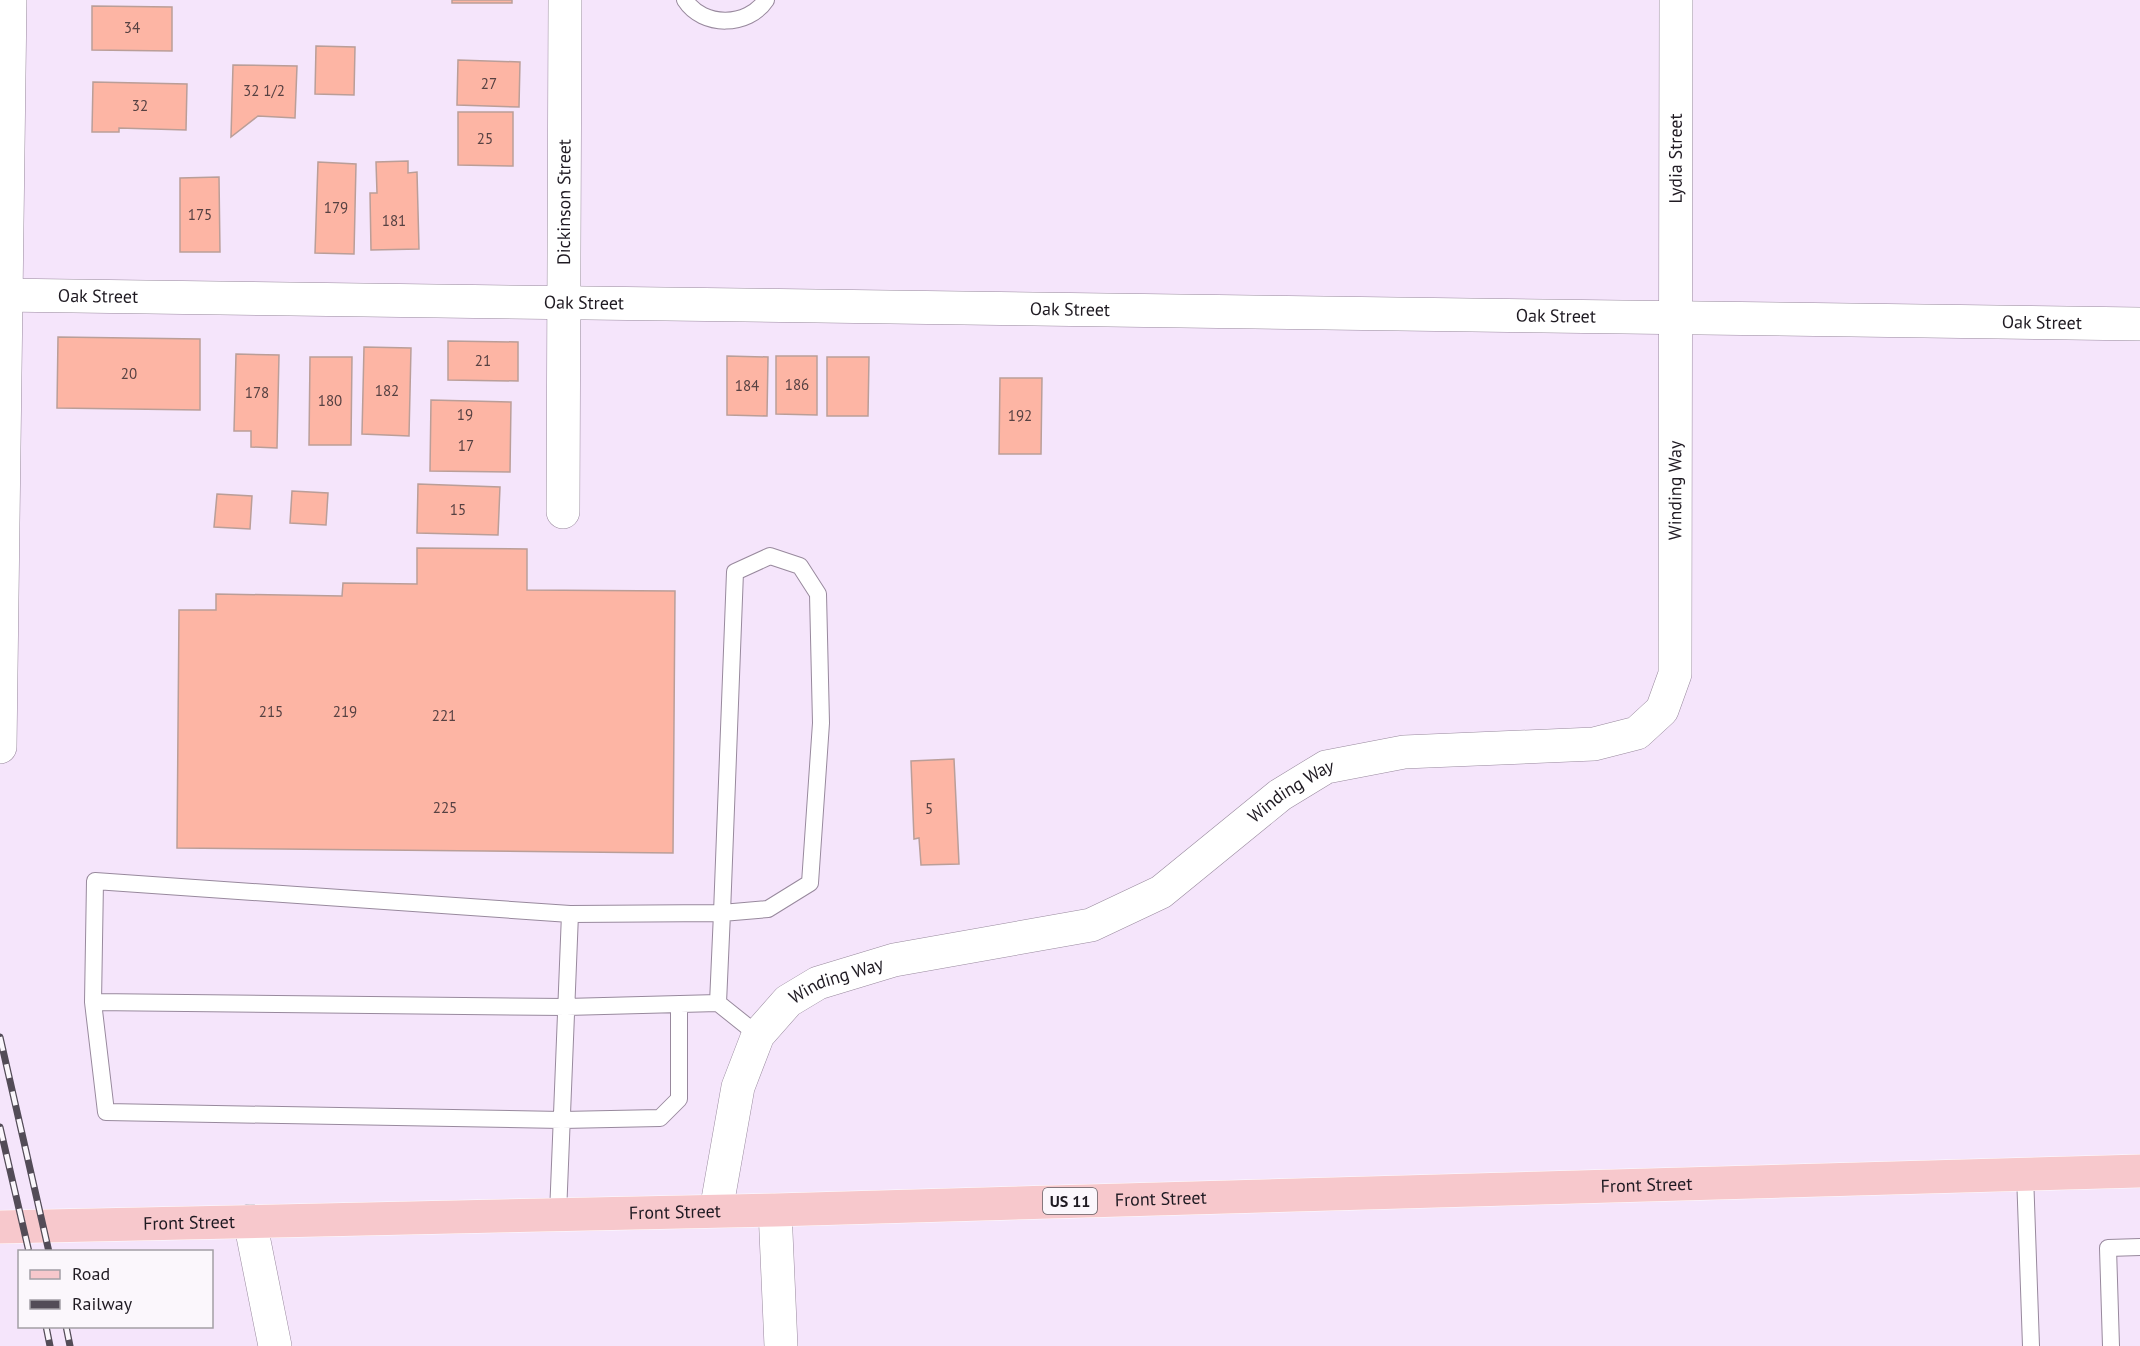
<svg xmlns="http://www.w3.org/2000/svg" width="2140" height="1346" font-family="'PT Sans',sans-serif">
<rect width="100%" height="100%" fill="#f5e5fb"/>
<path fill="#fdb5a4" stroke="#ba9e98" stroke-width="1.5" d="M452,0H512V3H452Z
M92,6L172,7V51L92,50Z
M316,46L355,47L354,95L315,94Z
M458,60L520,62L519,107L457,105Z
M233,65L297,66L295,118L258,116L231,137Z
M93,82L187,84L186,130L119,128V132H92Z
M458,112H513V166L458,165Z
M408,161V173L417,172L419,249L371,250L370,193H377L376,162Z
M318,162L356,164L354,254L315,253Z
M219,177L220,252H180V178Z
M58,337L200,339V410L57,408Z
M448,341L518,342V381L448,380Z
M364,347L411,348L409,436L362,434Z
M236,354L279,355L277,448L251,447V431H234Z
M727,356L768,357L767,416L727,415Z
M776,356H817V415L776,414Z
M310,357H352L351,445H309Z
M827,357H869L868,416H827Z
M1000,378H1042L1041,454H999Z
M431,400L511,402L510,472L430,471Z
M418,484L500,487L498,535L417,533Z
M292,491L328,493L326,525L290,523Z
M217,494L252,496L250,529L214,527Z
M417,548L527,549V590L675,591L673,853L177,848L179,610H216V594L342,596L343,583L417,584Z
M954,759L959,864L921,865L919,838L914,839L911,761Z"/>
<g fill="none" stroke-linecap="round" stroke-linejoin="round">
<defs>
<path id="service" d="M685,0C703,28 748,27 766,0
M770,556L800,566L818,594L821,723L810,883L768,909L722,913L735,572Z
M570,914L95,881L93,1002L566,1007L718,1003
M93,1002L106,1112L562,1120L660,1118L679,1099V1004
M2025,1174L2031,1346
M558,1214L570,914L722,913L718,1003L758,1035
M2111,1346L2108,1248L2140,1247"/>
<g id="minor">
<path id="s1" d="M0,295L2140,324"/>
<path id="s2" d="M563,512L565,0"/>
<path d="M775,1210L781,1346"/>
<path id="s3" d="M716,1211L738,1087L758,1035L788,1001L818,983L894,960L1091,925L1161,892L1280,795L1326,767L1404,752L1594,744L1637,733L1662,710L1675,674L1676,0"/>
<path d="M250,1221L275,1346"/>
</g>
<path id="tertiary" d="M0,747L10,0"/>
<g id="primary">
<path id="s4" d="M0,1227L775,1210L2140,1171"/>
</g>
</defs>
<use href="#service" stroke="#98899d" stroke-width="18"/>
<use href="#minor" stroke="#98899d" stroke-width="34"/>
<use href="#tertiary" stroke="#98899d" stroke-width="34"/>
<use href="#primary" stroke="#fff" stroke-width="34"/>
<use href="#service" stroke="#fff" stroke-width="16"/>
<use href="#minor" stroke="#fff" stroke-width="33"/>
<use href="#tertiary" stroke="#fff" stroke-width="33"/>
<use href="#primary" stroke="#f7c8cc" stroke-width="33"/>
<defs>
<path id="rail" d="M0,1037L49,1252
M0,1127L29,1252
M46,1326L50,1346
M66,1326L70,1346"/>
</defs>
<use href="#rail" stroke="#534c57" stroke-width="7"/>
<use href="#rail" stroke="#fbf7fc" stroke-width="4.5" stroke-dasharray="14" stroke-linecap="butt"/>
</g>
<g text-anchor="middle" stroke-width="4.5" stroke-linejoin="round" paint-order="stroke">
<g font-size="15" fill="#564142">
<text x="132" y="33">34</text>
<text x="489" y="89">27</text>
<text x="264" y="96">32 1/2</text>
<text x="140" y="111">32</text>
<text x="485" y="144">25</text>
<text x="336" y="213">179</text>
<text x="200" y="220">175</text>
<text x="394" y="226">181</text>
<text x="483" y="366">21</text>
<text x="129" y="379">20</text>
<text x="797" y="390">186</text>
<text x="747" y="391">184</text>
<text x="387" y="396">182</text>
<text x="257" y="398">178</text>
<text x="330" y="406">180</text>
<text x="465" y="420">19</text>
<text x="1020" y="421">192</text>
<text x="466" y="451">17</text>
<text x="458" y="515">15</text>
<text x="271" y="717">215</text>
<text x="345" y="717">219</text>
<text x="444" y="721">221</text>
<text x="445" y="813">225</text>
<text x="929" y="814">5</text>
</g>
<rect fill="#fbf7fc" stroke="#615c63" stroke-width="1.5" x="1043" y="1188" width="54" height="26" rx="4.5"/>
<g font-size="16" font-weight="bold" fill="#1f1a22">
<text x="1070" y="1207">US 11</text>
</g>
<g font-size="18" fill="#1f1a22" stroke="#fbf7fc">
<text dy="6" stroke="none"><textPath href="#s3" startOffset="1728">Lydia Street</textPath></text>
<text dy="6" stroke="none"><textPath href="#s2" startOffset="310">Dickinson Street</textPath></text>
<text dy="6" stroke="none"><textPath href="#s1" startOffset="98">Oak Street</textPath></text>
<text dy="6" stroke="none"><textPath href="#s1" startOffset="584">Oak Street</textPath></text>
<text dy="6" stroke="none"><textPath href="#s1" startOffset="1070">Oak Street</textPath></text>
<text dy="6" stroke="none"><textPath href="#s1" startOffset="1556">Oak Street</textPath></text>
<text dy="6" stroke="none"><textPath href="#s1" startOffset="2042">Oak Street</textPath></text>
<text dy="6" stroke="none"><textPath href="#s3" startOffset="1396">Winding Way</textPath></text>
<text dy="6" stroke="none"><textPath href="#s3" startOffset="784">Winding Way</textPath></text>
<text dy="6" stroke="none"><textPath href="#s3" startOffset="280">Winding Way</textPath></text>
<text dy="6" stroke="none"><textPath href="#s4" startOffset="1647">Front Street</textPath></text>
<text dy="6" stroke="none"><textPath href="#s4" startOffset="1161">Front Street</textPath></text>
<text dy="6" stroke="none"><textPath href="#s4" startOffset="675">Front Street</textPath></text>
<text dy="6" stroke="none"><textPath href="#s4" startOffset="189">Front Street</textPath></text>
</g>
</g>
<rect x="18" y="1250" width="195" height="78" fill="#fbf7fc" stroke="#a39fa5" stroke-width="1.5"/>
<rect x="30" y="1270" width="30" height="9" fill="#f7c8cc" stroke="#a39fa5" stroke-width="1.5"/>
<text x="72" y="1280" font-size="18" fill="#1f1a22">Road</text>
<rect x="30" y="1300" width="30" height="9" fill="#534c57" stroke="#a39fa5" stroke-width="1.5"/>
<text x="72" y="1310" font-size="18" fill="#1f1a22">Railway</text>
</svg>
